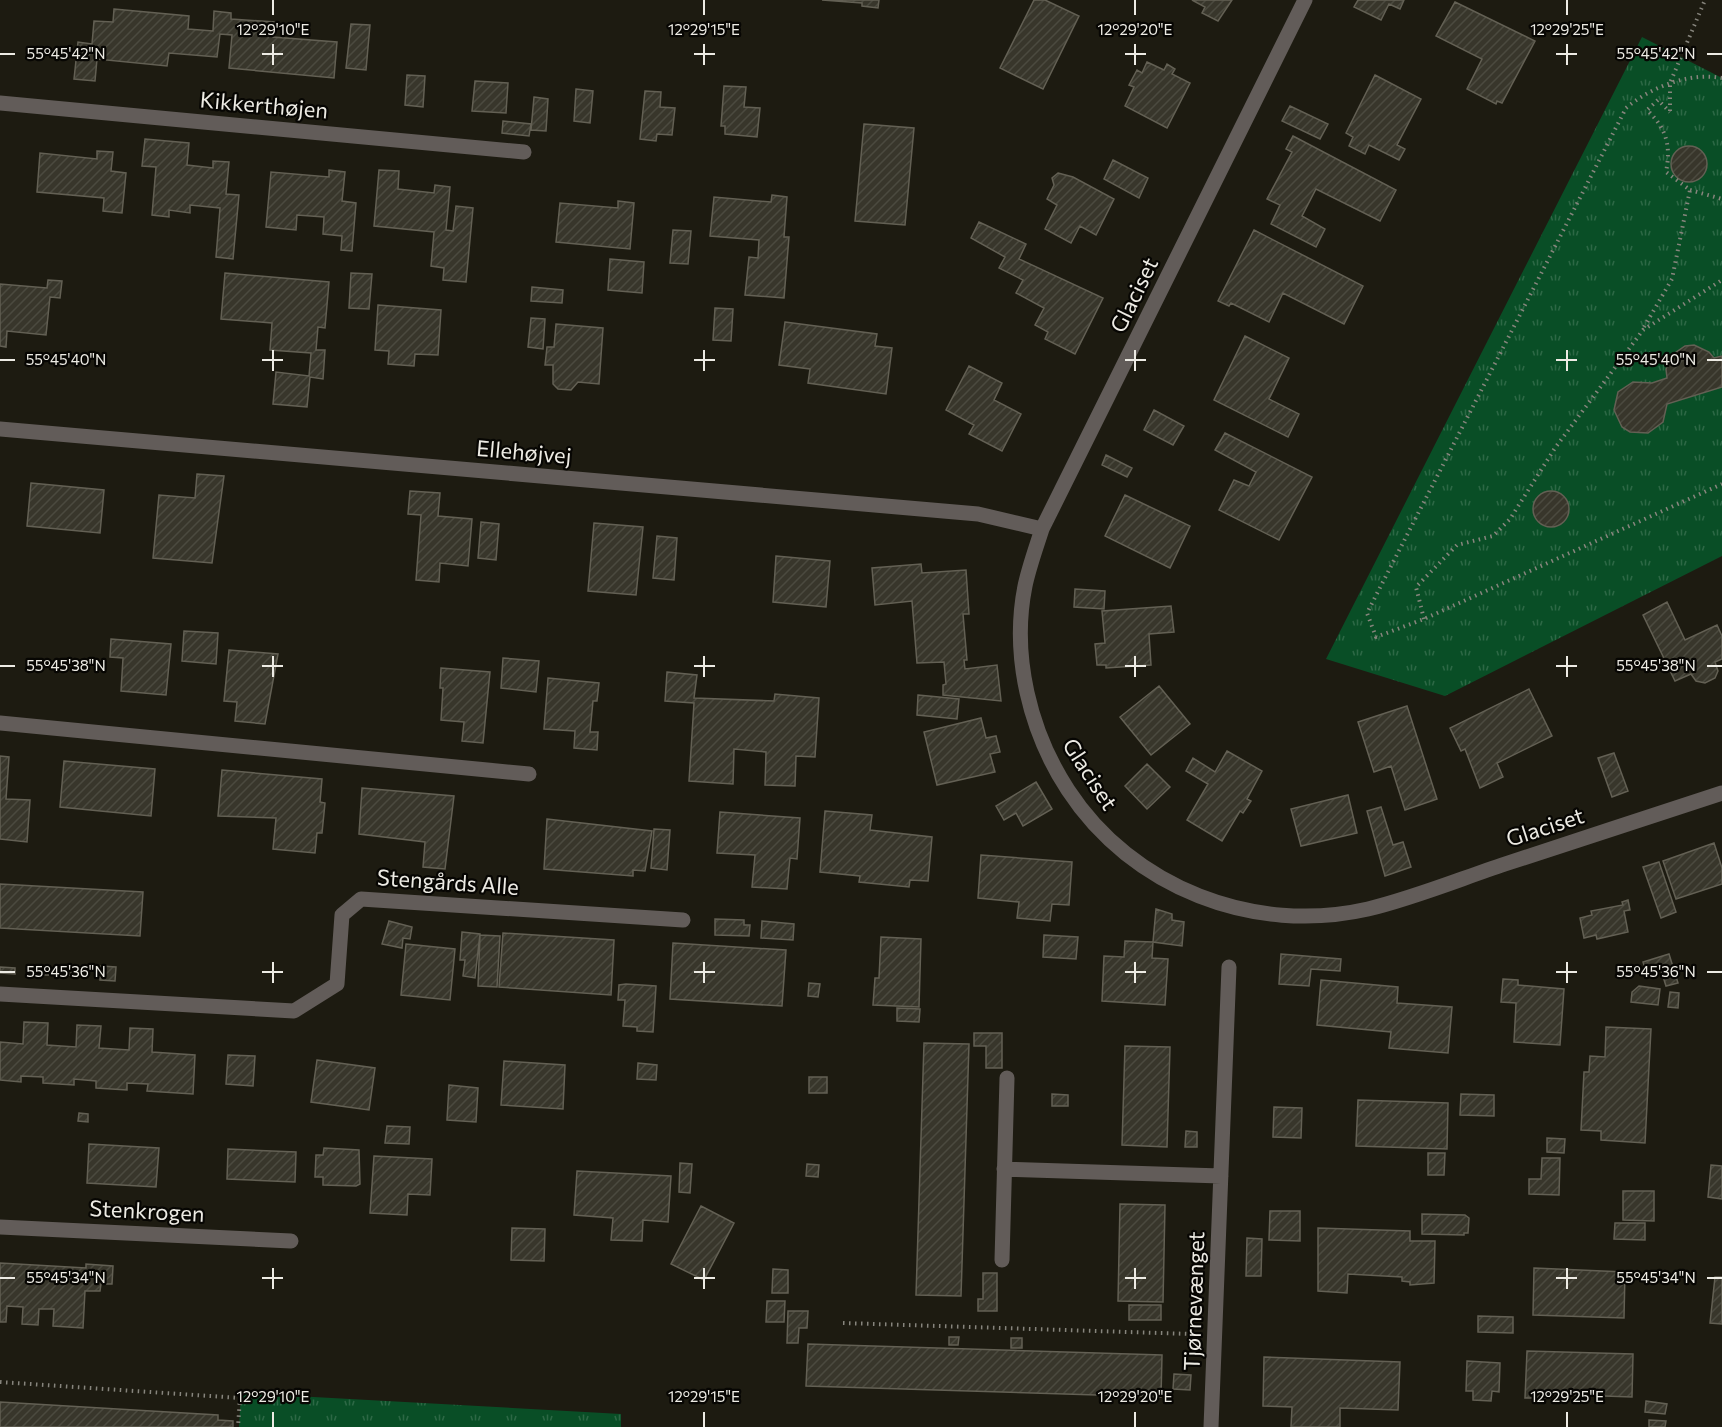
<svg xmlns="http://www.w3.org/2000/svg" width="1722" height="1427" font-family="Commissioner,sans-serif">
<defs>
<pattern id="grass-tufts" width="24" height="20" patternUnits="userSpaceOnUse" patternTransform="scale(1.5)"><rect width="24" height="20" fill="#094e26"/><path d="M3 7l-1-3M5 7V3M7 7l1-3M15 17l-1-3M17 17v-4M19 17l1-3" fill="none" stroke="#2d6845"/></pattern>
<pattern id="building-hatch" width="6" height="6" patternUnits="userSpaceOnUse" patternTransform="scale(1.5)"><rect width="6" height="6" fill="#38362b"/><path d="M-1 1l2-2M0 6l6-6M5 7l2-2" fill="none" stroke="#4b4a3f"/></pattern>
</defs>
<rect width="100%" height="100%" fill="#1d1b11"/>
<path fill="url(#grass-tufts)" d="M1642,37L1722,78V556L1445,696L1326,659Z
M241,1393L621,1414V1427H239Z"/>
<path fill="url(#building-hatch)" stroke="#636054" stroke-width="1.5" d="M822,0H879L878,8L862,6V3Z
M1034,0H1045L1079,16L1043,89L1000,68Z
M1192,0H1232L1218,21L1202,13L1205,7Z
M1358,0H1404L1400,9L1389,4L1381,20L1354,7Z
M1455,2L1535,41L1502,103L1497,101L1496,104L1467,89L1482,59L1436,36Z
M114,9L189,16L188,29L213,31L214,11L231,13V19L275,22L273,37L337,42L334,78L229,68L232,35L220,34L217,57L169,53L167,66L97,59L95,81L74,79L78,42L92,44L94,21L113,22Z
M351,24L370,25L366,70L346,68Z
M1147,62L1164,70L1167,64L1175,69L1172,74L1190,83L1167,128L1125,106L1134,87L1129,85L1137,70L1142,73Z
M407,75L425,76L423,107L405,105Z
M1375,75L1421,99L1397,145L1405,149L1399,160L1369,145L1365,154L1349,146L1353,137L1346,133Z
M475,81L508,83L506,113L472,111Z
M724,86L746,87L744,107L760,108L757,137L725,134V126H721Z
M576,89L593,91L590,123L574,121Z
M645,91L661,92L660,107L675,108L672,135L657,134L656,141L640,139Z
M534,97L548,99L546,131L531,130Z
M1290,106L1328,124L1320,139L1282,121Z
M503,121L531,124L529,136L502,133Z
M864,124L914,128L905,225L855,221Z
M1293,136L1396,190L1380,221L1316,189L1302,216L1325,229L1316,247L1271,224L1280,205L1267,199L1292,152L1286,149Z
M145,139L189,143L187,165L213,168V161L229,162L226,194L239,195L233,259L216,257L220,208L190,205V213L169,210V217L152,215L156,167L142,166Z
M1671 164a18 18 0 1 1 36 0a18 18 0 1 1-36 0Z
M97,151L113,152L111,171L126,173L122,213L103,211L104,198L37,192L40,153L97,159Z
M1113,160L1148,178L1139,198L1104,179Z
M329,170L345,172L342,201L356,203L352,251L341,250L342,236L323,234L324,217L297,215L296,230L266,227L271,172L329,177Z
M379,170L399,171L398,189L434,193L435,185L450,187L446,230L453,231L456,206L473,208L466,282L443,280L444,268L431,266L434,232L374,226Z
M1058,173L1073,177L1114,199L1096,235L1080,226L1071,243L1045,229L1057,205L1047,199L1054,185L1052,178Z
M772,195L787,197L784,237H789L784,298L745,295L749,257L758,258L759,240L710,236L714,197L771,202Z
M618,201L634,203L630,249L556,242L560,203L618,208Z
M979,222L1026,244L1019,259L1103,298L1075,354L1045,339L1048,332L1035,325L1044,308L1016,293L1023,280L999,268L1005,257L971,238Z
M673,230L691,231L688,264L670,263Z
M1254,230L1363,286L1344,324L1283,293L1269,322L1231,303L1229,306L1218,301Z
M610,259L644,262L642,293L608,290Z
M225,273L329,282L325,328L318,327L316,350H325L323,379L310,377L307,407L273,404L276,372L309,376L311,353L270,350L272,323L221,319Z
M351,273L372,274L369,309L349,308Z
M48,280L62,281L60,298L50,297L46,335L7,331L6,347L0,346V284L47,288Z
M532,287L563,290L562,303L531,301Z
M378,305L441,310L438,355L415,354L414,366L388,364L389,351L375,350Z
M715,308L733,309L731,341L713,340Z
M531,318L545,319L543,349L528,347Z
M785,322L877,334L875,346L892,348L886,394L808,383L810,369L779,365Z
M556,324L603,328L599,384L578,382L571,390L558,389L553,384V365H545L547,347H554Z
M1245,336L1289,358L1269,399L1299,414L1288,437L1214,400Z
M1694,345L1709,352L1714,358L1722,356V387L1667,404L1663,422L1648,433L1630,432L1622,427L1614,410L1618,392L1633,382L1652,383L1667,378L1666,369L1672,355L1685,346Z
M969,366L1002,383L994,400L1021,414L1002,451L969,434L974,425L946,410Z
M1154,410L1184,426L1173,445L1144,430Z
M1225,433L1312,477L1279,540L1219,510L1234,480L1249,486L1256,472L1215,450Z
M1106,455L1132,468L1127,477L1102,465Z
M197,474L224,476L212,563L153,558L159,495L195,498Z
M31,483L104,490L100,533L27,526Z
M410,491L440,493L438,516L472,519L468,566L440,563L439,582L416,580L421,515L408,514Z
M1533 509a18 18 0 1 1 36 0a18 18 0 1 1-36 0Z
M1125,495L1190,526L1170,568L1105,536Z
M481,522L499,524L496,560L478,558Z
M594,523L643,527L636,595L588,591Z
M657,536L677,538L674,580L653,578Z
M776,556L830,561L826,607L773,602Z
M921,564L922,573L966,570L969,614H963L967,660H964L965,669L997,665L1001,701L943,695V685L946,684L944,662L917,663L912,601L875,605L872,568Z
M1075,589L1105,591L1104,609L1074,607Z
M1667,602L1685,640L1717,625L1722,636V659L1715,662L1718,671L1715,678L1705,683L1696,681L1691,674L1675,681L1643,615Z
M1171,606L1174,632L1149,634L1151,665L1106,668V665H1097L1095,644L1105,643L1102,611Z
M184,631L218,633L216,664L182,661Z
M111,639L171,644L166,695L121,691L123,658L110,657Z
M229,650L278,654L265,724L235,721L237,702L224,701Z
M503,658L539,661L536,692L501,688Z
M441,668L490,672L483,743L462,741L464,722L441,720L443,688H440Z
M667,672L697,675L694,698L774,701L775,694L819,698L815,757L796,756L795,786L765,785L766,752L734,749L733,784L689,781L694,703L665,701Z
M548,678L599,683L597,701H593L590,732H598L597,750L574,748L575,731L544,729Z
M1159,686L1190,724L1151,755L1120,717Z
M1529,689L1552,736L1497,763L1503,777L1480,788L1465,749L1461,751L1450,728Z
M918,695L959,699L957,719L917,715Z
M1407,706L1437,799L1405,810L1391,766L1374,772L1358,722Z
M981,718L986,738L996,736L1000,752L990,754L995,772L937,785L924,732Z
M1227,751L1262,771L1247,799L1251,801L1243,813L1240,811L1222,841L1187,820L1208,784L1186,771L1193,758L1215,772Z
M1614,753L1628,791L1612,797L1598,758Z
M0,756L9,757L6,799L30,800L27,842L0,839Z
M64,761L155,769L151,816L60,807Z
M1147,764L1170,787L1147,809L1125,786Z
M222,770L322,779L320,802L325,803L322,833H317L315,853L273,849L276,818L218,816Z
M1036,782L1052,809L1023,826L1016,813L1004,820L996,806Z
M362,788L454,796L445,869L423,867L425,842L359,834Z
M1348,795L1357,833L1301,846L1291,809Z
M1381,807L1393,845L1403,842L1411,867L1385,876L1367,811Z
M825,811L872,815L870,830L932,837L928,881L910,880L909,887L859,882L860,876L820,872Z
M720,812L800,818L797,859L790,858L787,889L752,887L755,855L717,853Z
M547,819L652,831L645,871L633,870V876L544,869Z
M654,829L670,830L667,870L651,868Z
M1714,843L1722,868V884L1676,899L1663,861Z
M981,855L1072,862L1069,905L1052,904L1050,921L1017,918L1019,902L978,898Z
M1659,862L1676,912L1661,918L1643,867Z
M0,884L143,892L140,936L0,928Z
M1628,900L1630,910L1624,911L1628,932L1597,939L1596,935L1584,938L1580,918L1592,915L1591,911L1623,905L1622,902Z
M1156,909L1172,914V920L1184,922L1182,946L1153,942Z
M715,919L744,920V925H750L749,936L715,935Z
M389,921L412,927L410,939L403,938L402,948L382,944Z
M762,921L794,924L793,940L761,938Z
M462,932L480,934L475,978L463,976L465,960H460Z
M503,933L614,940L611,995L499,987Z
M480,935L500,936L497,987L478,986Z
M1044,935L1078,937L1076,959L1043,957Z
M881,937L921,939L919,1007L873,1005L875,978H879Z
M1125,941L1153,942L1152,958L1168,959L1165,1005L1102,1001L1104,956L1124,957Z
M673,943L786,950L782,1006L670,999Z
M406,944L455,949L450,1000L401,995Z
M1281,954L1341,959L1340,971L1311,969L1309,986L1279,984Z
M1669,954L1678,983L1666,986L1661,970L1647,975L1643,962Z
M68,965L83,967L82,976L67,975Z
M101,966L116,967L115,981L100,980Z
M0,967L15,968V974L0,973Z
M38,968H51V975H37Z
M1503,979L1518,980V985L1564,989L1560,1045L1514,1042L1516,1003L1501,1002Z
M1321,980L1398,987L1397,1003L1452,1007L1448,1053L1389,1048L1391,1032L1317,1025Z
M809,983L820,984L818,997L808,996Z
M626,984L656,986L653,1032L637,1031V1027L623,1026L625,1000H618L619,985Z
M1639,986L1660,989L1658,1005L1631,1002L1632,992Z
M1670,992L1679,993L1678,1008L1668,1007Z
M897,1008L920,1009L919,1022L897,1021Z
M24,1022L48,1023L47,1045L76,1047L77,1025L101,1026L99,1048L129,1050L130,1028L153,1029L152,1052L195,1055L193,1094L147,1091L148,1084L127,1083V1090L96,1088V1081L74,1079V1085L43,1083V1077L21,1076V1082L0,1080V1042L23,1044Z
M1606,1027L1651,1029L1645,1143L1601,1140V1131L1581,1130L1584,1072H1589L1590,1056L1605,1057Z
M974,1033H1002V1068H986V1046H974Z
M924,1043L969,1044L961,1296L916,1295Z
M1125,1046L1170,1047L1167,1147L1122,1145Z
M228,1055L255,1056L253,1086L226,1084Z
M317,1060L375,1068L369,1110L311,1102Z
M504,1061L565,1065L563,1109L501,1105Z
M638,1063L657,1065L656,1080L637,1079Z
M809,1077H827V1093H809Z
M449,1085L478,1088L476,1122L447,1120Z
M1052,1094L1068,1095V1106H1052Z
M1461,1094L1494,1095V1116L1460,1115Z
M1358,1100L1448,1103L1447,1149L1356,1146Z
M1274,1107L1302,1108L1301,1138L1273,1137Z
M79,1113L88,1114V1122L78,1121Z
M387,1126L410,1127L409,1144L385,1143Z
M1186,1131L1197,1132V1147H1185Z
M1547,1138L1565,1139L1564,1153L1547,1152Z
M89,1144L159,1148L156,1187L87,1183Z
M324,1148L359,1150L360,1184L356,1186L323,1185V1177H315L316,1155H323Z
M228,1149L296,1152L295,1182L227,1179Z
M1428,1153H1445L1444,1175H1428Z
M374,1156L432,1159L430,1195L408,1194L407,1215L370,1213Z
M1542,1158H1560L1559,1195L1529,1194V1179H1541Z
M680,1163L692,1164L690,1193L679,1192Z
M807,1164L819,1165L818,1177L806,1176Z
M1711,1165L1722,1166V1199L1708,1197Z
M577,1171L671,1176L668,1222L643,1220L642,1241L611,1240L613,1218L574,1215Z
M1623,1191H1654V1221L1623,1220Z
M1120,1204L1165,1205L1163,1302L1118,1301Z
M701,1206L734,1223L704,1280L671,1264Z
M1270,1211H1300V1241L1269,1240Z
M1422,1214L1465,1215L1469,1218L1468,1233H1464V1235L1422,1234Z
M1615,1223H1645V1240L1614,1239Z
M512,1228L545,1229L544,1261L511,1260Z
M1318,1228L1410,1231V1241H1435L1434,1283L1410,1285V1282L1402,1281V1277L1348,1274L1347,1293L1318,1291Z
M1247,1238L1262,1239L1261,1276H1246Z
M0,1263L86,1268V1264L113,1266L112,1284H101L100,1291H85L83,1328L53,1326L54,1309H39L38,1325L22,1324L23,1307L7,1306L6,1322H0Z
M1534,1268L1625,1272L1624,1318L1533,1315Z
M773,1269L788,1270V1293H772Z
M983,1273H997V1311H978V1299H983Z
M1715,1277H1722V1324L1710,1323Z
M767,1301H785L784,1322H766Z
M1129,1305H1161V1320H1129Z
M788,1311H808L807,1328H799L798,1343H787Z
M1478,1316L1513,1317V1333L1478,1332Z
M949,1337H959L958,1345H949Z
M1011,1338H1022V1348H1011Z
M808,1344L1162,1355L1161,1397L806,1386Z
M1527,1351L1633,1354L1632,1397L1546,1394V1398H1525Z
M1264,1357L1400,1362L1398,1410L1340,1408V1427H1291L1292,1407L1263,1406Z
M1467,1361L1500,1363L1499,1392L1492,1391L1491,1401L1473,1400V1391H1466Z
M1174,1374L1191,1375L1190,1390L1173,1389Z
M1646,1401L1667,1404L1665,1414L1645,1412Z
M0,1402L218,1415V1420L233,1421V1427H0Z
M1649,1420L1666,1421L1665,1427H1649Z"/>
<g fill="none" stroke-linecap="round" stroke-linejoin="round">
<path stroke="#87857d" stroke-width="4" stroke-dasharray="1.5 4.5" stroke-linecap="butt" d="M1722,78C1689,72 1651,87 1626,108L1367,613L1376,637L1424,619L1722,484
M1670,111V83L1705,0
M1690,190L1722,199
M1644,327L1672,279L1690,190L1666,172C1671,146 1667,129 1647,110L1658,100L1670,112
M1424,619L1416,587L1457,545L1493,536L1510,519L1555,448L1643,330L1722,280
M843,1323L1191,1334
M0,1382L240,1398L238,1427"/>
<path stroke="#625c59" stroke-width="15" d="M1305,0L1042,529C1036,548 1029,567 1025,586C1011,656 1030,732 1068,790C1132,888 1254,935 1368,909C1414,898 1460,879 1505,864C1577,840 1650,817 1722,793
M0,103L524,152
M0,429L978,514L1042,529
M0,723L529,774
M0,994L294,1011L337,984L342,915L361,899L683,920
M1004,1169L1221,1176
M0,1227L291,1241
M1002,1260L1007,1078
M1211,1427L1229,967"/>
</g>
<path fill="none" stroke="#edebe4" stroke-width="2" d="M273,0V15M704,0V15M1135,0V15M1567,0V15M273,44V65M704,44V65M1135,44V65M1567,44V65M0,54H15M262,54H283M694,54H715M1125,54H1146M1556,54H1577M1707,54H1722M273,350V371M704,350V371M1135,350V371M1567,350V371M0,360H15M262,360H283M694,360H715M1125,360H1146M1556,360H1577M1707,360H1722M273,656V677M704,656V677M1135,656V677M1567,656V677M0,666H15M262,666H283M694,666H715M1125,666H1146M1556,666H1577M1707,666H1722M273,962V983M704,962V983M1135,962V983M1567,962V983M0,972H15M262,972H283M694,972H715M1125,972H1146M1556,972H1577M1707,972H1722M273,1268V1289M704,1268V1289M1135,1268V1289M1567,1268V1289M0,1278H15M262,1278H283M694,1278H715M1125,1278H1146M1556,1278H1577M1707,1278H1722M273,1412V1427M704,1412V1427M1135,1412V1427M1567,1412V1427"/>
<g text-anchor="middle" stroke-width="4.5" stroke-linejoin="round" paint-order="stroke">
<g font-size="22" fill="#edebe4" stroke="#070603">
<text transform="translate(264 105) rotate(5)" y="8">Kikkerthøjen</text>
<text transform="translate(1134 295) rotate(-64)" y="8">Glaciset</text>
<text transform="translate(524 452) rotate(5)" y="8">Ellehøjvej</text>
<text transform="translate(1090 774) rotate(57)" y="8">Glaciset</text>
<text transform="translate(1545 827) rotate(-18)" y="8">Glaciset</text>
<text transform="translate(448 882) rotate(4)" y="8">Stengårds Alle</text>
<text transform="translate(147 1211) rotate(3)" y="8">Stenkrogen</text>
<text transform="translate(1194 1301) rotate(-88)" y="8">Tjørnevænget</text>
</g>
</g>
<g font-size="15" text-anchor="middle" fill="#edebe4" stroke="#070603" stroke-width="4.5" stroke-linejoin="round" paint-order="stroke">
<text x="273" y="35">12°29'10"E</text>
<text x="704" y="35">12°29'15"E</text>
<text x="1135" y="35">12°29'20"E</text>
<text x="1567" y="35">12°29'25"E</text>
<text x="66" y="59">55°45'42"N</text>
<text x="1656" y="59">55°45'42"N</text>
<text x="66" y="365">55°45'40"N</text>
<text x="1656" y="365">55°45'40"N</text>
<text x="66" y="671">55°45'38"N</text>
<text x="1656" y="671">55°45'38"N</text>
<text x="66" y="977">55°45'36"N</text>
<text x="1656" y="977">55°45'36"N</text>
<text x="66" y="1283">55°45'34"N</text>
<text x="1656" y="1283">55°45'34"N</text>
<text x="273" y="1402">12°29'10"E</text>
<text x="704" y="1402">12°29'15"E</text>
<text x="1135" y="1402">12°29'20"E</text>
<text x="1567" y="1402">12°29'25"E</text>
</g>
</svg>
